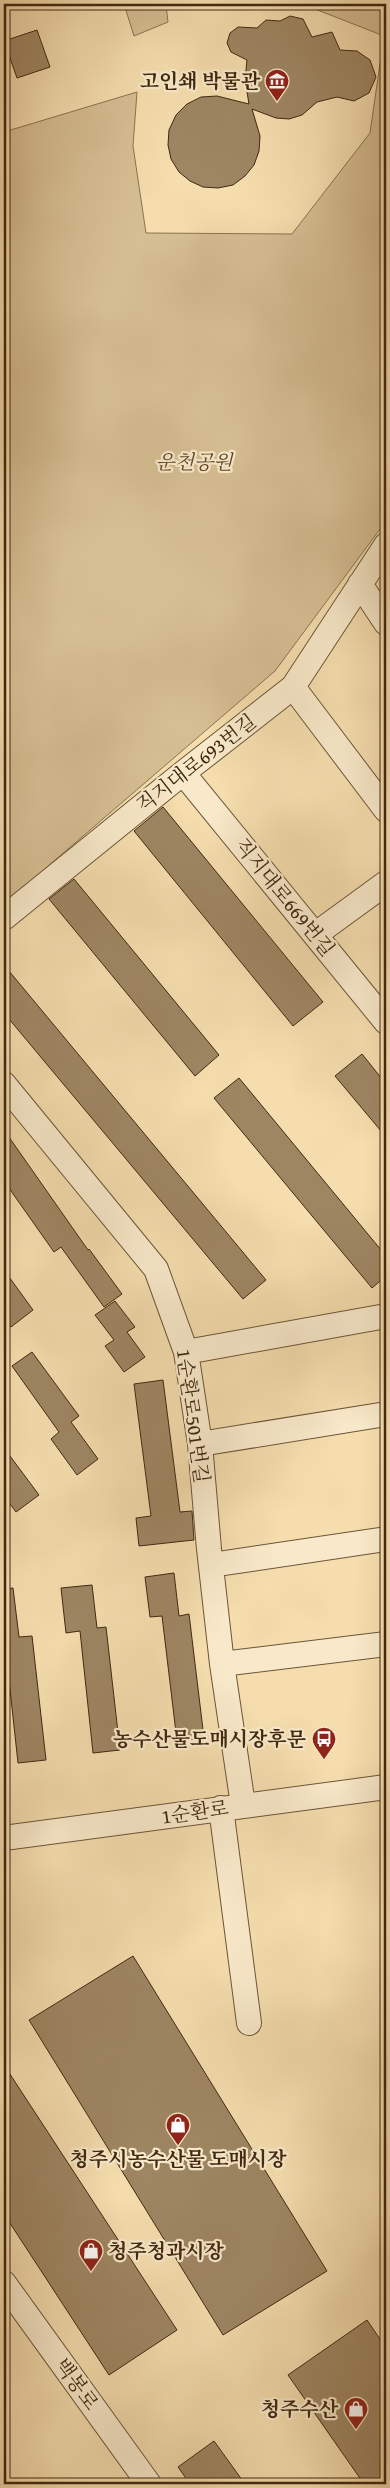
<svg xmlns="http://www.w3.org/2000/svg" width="390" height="2488" font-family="'Gentium Book Plus','Noto Serif KR',serif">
<rect width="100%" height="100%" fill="#f5ddae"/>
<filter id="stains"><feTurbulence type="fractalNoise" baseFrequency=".004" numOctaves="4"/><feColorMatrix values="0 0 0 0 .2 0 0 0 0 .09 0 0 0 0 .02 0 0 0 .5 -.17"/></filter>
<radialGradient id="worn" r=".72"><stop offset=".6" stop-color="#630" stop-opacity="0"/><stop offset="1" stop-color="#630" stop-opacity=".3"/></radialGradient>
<path fill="#d6be93" stroke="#8b7352" d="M124,4H166L168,22L134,36Z
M313,4H386V521L275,671L4,904V132L137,92L133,146L146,233L292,234L370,133L384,36L315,9Z"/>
<path fill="#9e8663" stroke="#402811" d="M290,16L303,19L312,37L332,32L340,50L357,51L370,60L376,77L369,93L354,101L337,97L317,102L302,115L289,119L276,118L252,109L260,136L259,151L254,165L245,176L233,185L218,188L203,187L190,181L179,172L171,159L168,145L169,130L176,115L187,104L201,97L217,96L249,104L245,80L247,60L231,52L227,43L230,33L238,27L257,28L266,20L280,21Z
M37,30L50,67L17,78L4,41Z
M163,807L323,1002L293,1026L134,831Z
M74,879L219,1055L195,1076L49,899Z
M4,965L266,1280L243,1299L4,1013Z
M362,1054L386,1084V1137L335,1076Z
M239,1078L386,1256V1276L372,1288L214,1098Z
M4,1130L88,1250L89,1249L122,1294L104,1307L61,1247L54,1252L4,1181Z
M4,1270L33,1310L11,1327L4,1317Z
M115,1301L135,1327L127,1332L145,1357L124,1372L105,1346L114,1340L95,1315Z
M32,1352L79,1416L71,1422L98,1459L77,1475L51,1439L59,1432L12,1366Z
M163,1380L180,1512L192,1511L194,1540L139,1546L136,1518L151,1516L134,1384Z
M4,1448L39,1495L16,1512L4,1496Z
M174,1573L179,1616L189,1614L204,1738L177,1741L162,1616L150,1617L145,1577Z
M92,1585L97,1628L106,1627L120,1750L93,1753L80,1631L66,1633L61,1588Z
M13,1588L19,1637L32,1636L46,1760L18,1763L4,1634V1589Z
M133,1956L327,2271L223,2335L29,2020Z
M4,2065L177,2330L109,2375L4,2214Z
M367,2320L386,2348V2484H364L288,2375Z
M214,2441L245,2484H190L178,2467Z"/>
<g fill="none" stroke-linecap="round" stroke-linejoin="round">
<defs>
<path id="minor" d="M360,584L386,623
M293,687L386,810
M183,773L386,1022
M4,918L183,773L293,687L386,545
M316,934L386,883
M4,1084L156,1269L186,1352L200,1444L209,1549L222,1664L243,1805
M186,1352L386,1316
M200,1444L386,1414
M211,1565L386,1539
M222,1664L386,1644
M221,1808L249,2023
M4,1838L386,1787
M4,2283L149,2484"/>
</defs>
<use href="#minor" stroke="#6d5538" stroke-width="26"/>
<use href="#minor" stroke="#f8e9ca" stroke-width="24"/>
</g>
<defs>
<symbol id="museum-pin" viewBox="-11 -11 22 30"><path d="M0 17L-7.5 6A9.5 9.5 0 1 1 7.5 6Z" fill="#8f2418" stroke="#f8e9ca"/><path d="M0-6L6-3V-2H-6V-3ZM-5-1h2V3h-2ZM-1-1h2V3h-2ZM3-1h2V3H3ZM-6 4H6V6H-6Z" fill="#fff"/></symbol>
<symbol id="bus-pin" viewBox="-11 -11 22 30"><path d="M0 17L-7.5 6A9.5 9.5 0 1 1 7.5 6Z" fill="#8f2418" stroke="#f8e9ca"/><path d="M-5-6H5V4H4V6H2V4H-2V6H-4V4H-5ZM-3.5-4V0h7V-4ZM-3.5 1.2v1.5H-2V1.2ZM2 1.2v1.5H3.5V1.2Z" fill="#fff"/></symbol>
<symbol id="shop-pin" viewBox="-11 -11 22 30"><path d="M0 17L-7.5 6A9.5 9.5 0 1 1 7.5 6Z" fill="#8f2418" stroke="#f8e9ca"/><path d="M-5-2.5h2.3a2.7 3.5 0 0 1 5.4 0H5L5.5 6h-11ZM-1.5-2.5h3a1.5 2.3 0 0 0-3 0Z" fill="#fff"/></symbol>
</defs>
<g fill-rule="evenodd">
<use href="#museum-pin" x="263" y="67" width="28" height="38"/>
<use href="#bus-pin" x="310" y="1725" width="28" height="38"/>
<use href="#shop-pin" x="164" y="2111" width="28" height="38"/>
<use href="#shop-pin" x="77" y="2237" width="28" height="38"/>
<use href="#shop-pin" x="342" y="2395" width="28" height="38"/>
</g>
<g text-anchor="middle" stroke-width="4.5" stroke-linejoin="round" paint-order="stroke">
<g font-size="20" font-weight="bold" fill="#402811" stroke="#f8e9ca" text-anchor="end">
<text x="260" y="88">고인쇄 박물관</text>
<text x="306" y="1746">농수산물도매시장후문</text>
<text x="178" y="2166" text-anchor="middle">청주시농수산물 도매시장</text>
<text x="108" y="2258" text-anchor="start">청주청과시장</text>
<text x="338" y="2416">청주수산</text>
</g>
<g font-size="20" font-style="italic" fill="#5e462b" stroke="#f8e9ca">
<text x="194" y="469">운천공원</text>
</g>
<g font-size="20" fill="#402811" stroke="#f8e9ca">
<text transform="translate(196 763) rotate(-38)" y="7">직지대로693번길</text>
<text transform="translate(285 897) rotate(51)" y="7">직지대로669번길</text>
<text transform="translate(193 1416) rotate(82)" y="7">1순환로501번길</text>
<text transform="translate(195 1812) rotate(-8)" y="7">1순환로</text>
<text transform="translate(77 2384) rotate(54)" y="7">백봉로</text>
</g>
</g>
<rect width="390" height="2488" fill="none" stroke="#f5ddae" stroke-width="20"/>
<rect x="5" y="5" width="380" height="2478" fill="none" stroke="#402811" stroke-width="2.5"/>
<rect x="10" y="10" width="370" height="2468" fill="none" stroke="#402811"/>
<rect width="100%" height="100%" filter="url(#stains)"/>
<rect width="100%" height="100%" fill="url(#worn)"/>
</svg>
